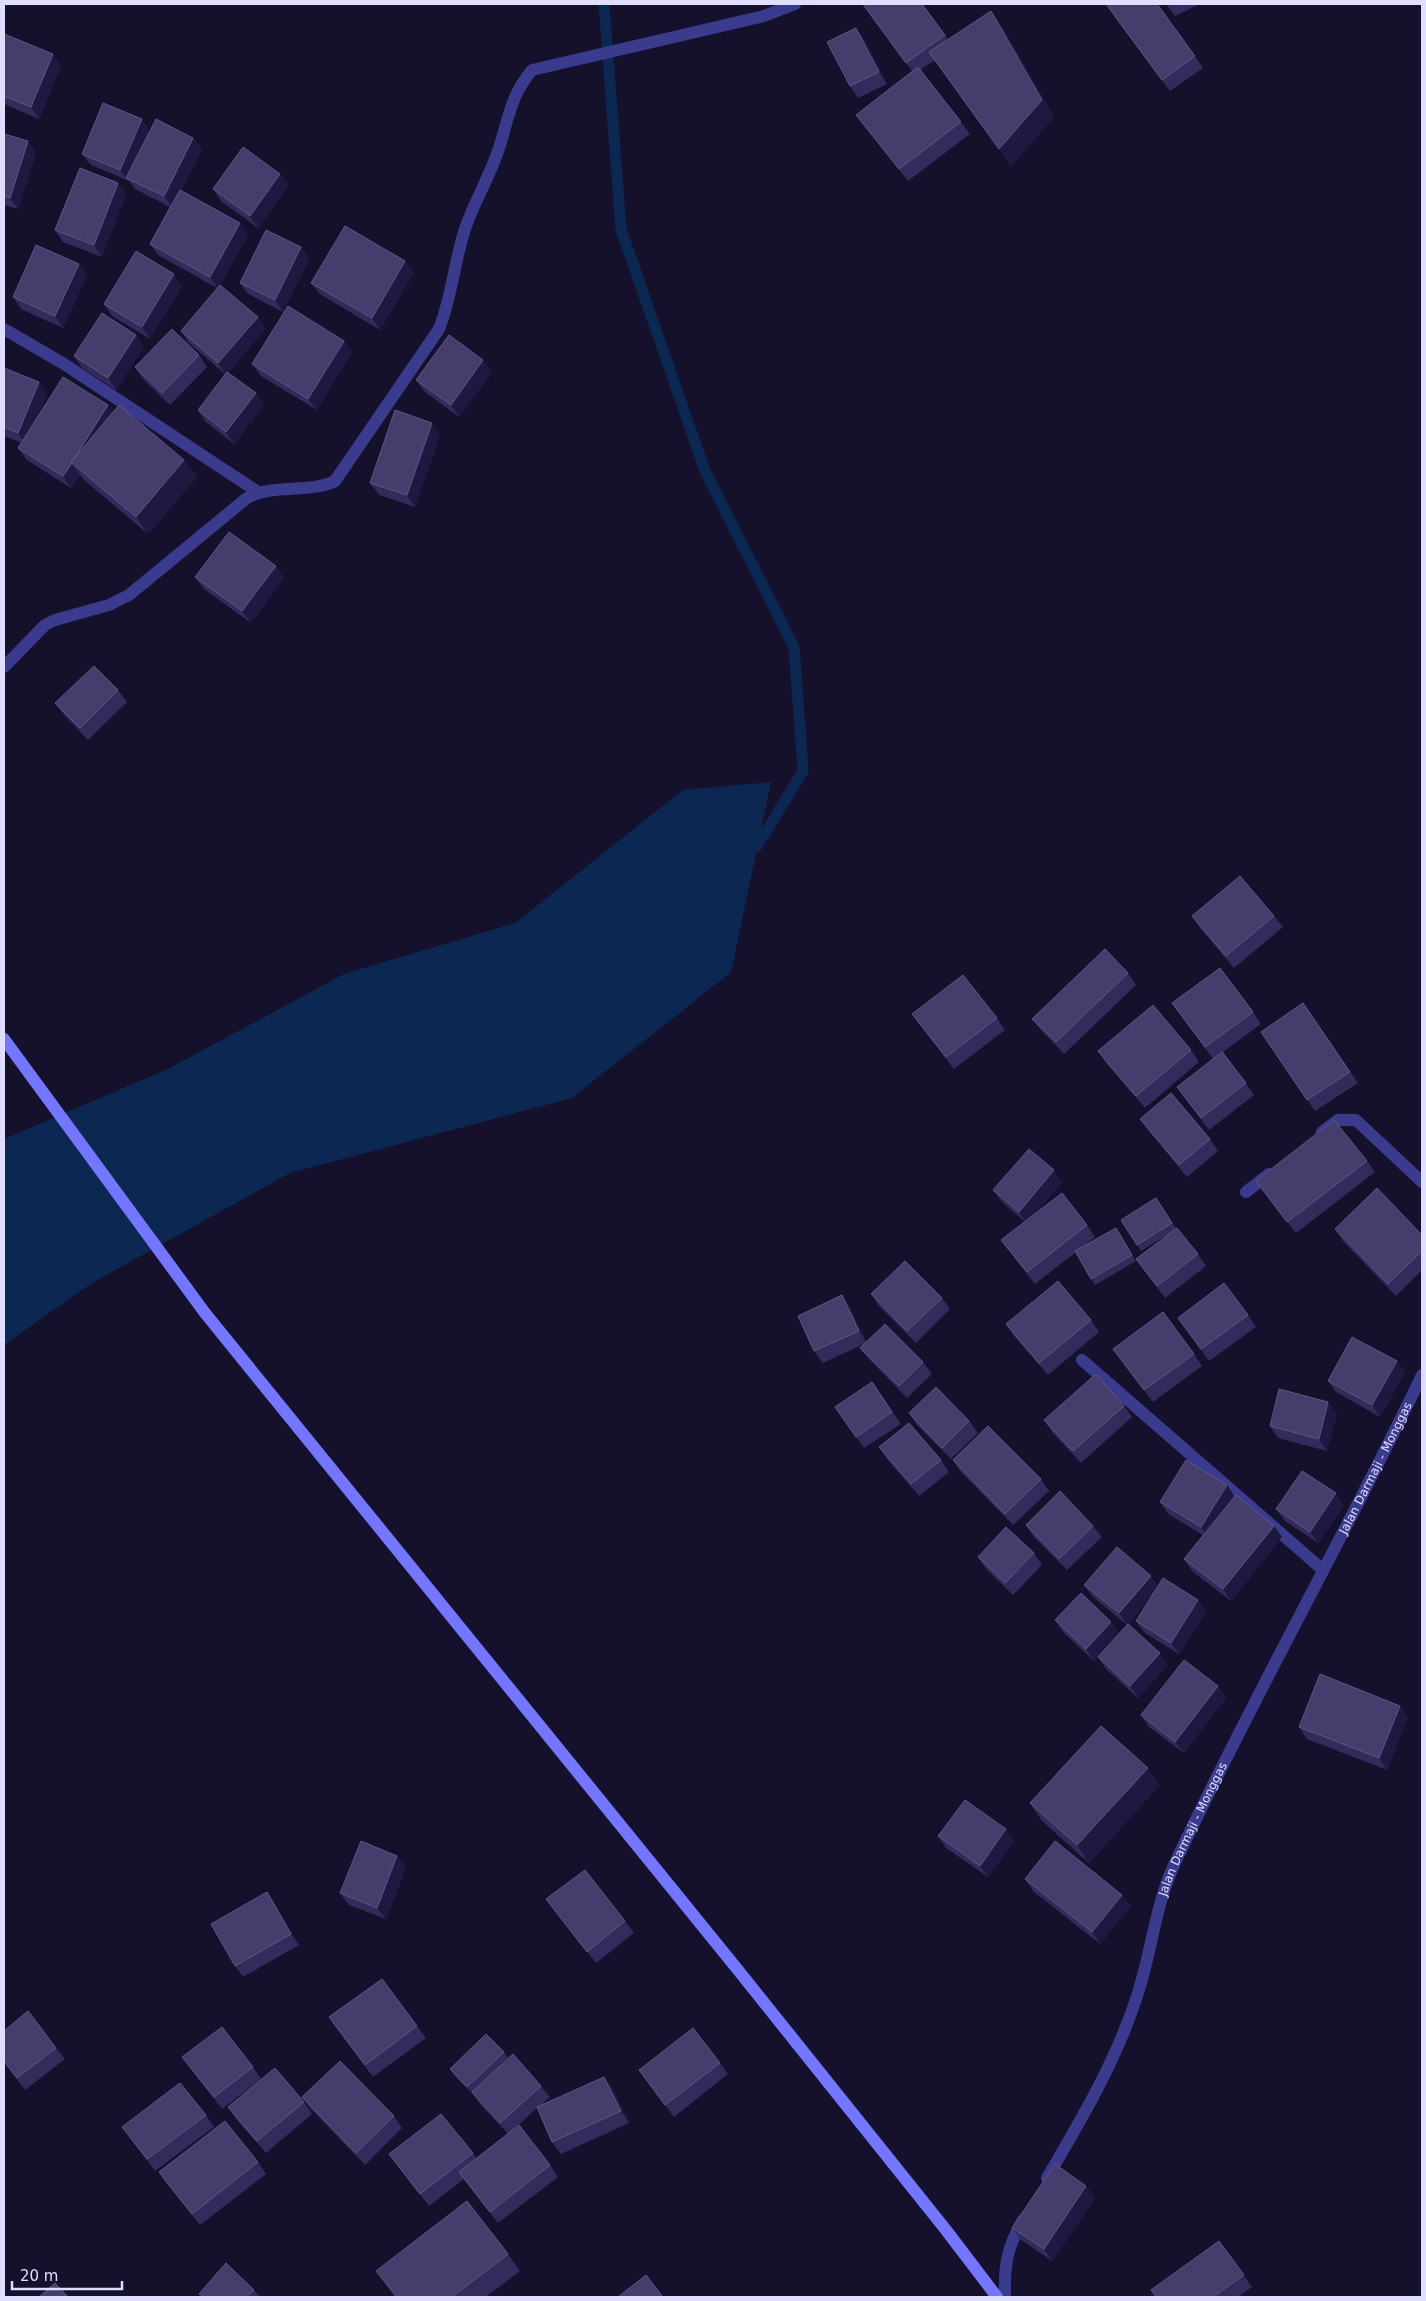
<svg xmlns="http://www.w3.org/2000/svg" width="1426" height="2301" font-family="'DejaVu Sans',sans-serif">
<rect width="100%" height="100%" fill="#15112d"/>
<path fill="#0c2852" d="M771,782L731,972L572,1098L290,1173L92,1283L4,1345V1139L168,1069L344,974L515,923L683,790Z"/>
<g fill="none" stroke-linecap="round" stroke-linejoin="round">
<path stroke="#0c2852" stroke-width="11" d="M604,4L621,229L705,471L794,647L803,771L757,846"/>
<path stroke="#3b3b8d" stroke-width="12" d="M4,329L64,364L258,492
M4,667L45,625L55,620L109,605L129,595L247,498C274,483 308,494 335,481L439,329C452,297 454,262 465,229C474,202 489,178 498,151C509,119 509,98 532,70L764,16L795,4
M1322,1132L1338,1120H1356L1422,1182
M1246,1192L1269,1174
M1082,1360L1323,1570"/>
<g stroke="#3b3b8d" stroke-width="12">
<path id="s1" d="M1047,2178C1081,2120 1115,2063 1136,1999C1151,1956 1155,1906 1174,1865C1252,1699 1343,1540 1422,1375"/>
<path d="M1005,2297C1004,2265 1007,2247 1023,2220"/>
</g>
<path stroke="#7576ff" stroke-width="12" d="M4,1039L205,1313L738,1970L946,2230L997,2297"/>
</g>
<path fill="#322b5b" d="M862,4H922L948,39L1003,28L1054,117L1011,166L935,60L920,70L961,122L970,134L908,181L865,126L856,115L912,71Z
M1166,4H1200L1175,16Z
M1114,16L1195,56L1203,68L1170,91Z
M4,34L61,66L39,119L4,104Z
M865,40L887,84L858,98L850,86Z
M150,131L193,138L202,150L181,191L248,235L220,285L266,328L228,373L256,393L264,405L234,444L206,422L198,410L225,374L189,343L181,331L217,288L158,255L150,244L170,207L135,189L129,181L91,165L82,154Z
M4,134L36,153L18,209L4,205Z
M280,174L289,185L258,228L221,201L213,189Z
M118,183L126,194L102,257L63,242L55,230Z
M301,247L309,259L283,312L248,294L240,283Z
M79,264L87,275L63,328L21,309L13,297Z
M414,273L380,330L320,294L311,283Z
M182,286L150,339L112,316L104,304Z
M136,335L144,347L116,390L82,368L74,356Z
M344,341L352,352L317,410L261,376L252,364Z
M199,355L207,367L170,405L143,379L135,367Z
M4,368L47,394L37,419L113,412L184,460L197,477L148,534L83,479L80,475L71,488L27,460L18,448L22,443L4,436Z
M492,372L459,417L425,392L416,380Z
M440,435L415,507L379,495L370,483Z
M195,577L284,578L251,623L204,589Z
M118,690L127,702L88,740L64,715L55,703Z
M1192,916H1274L1283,927L1234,968L1200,928Z
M1128,973L1136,985L1064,1054L1041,1030L1032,1019Z
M1172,1003L1253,1012L1261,1024L1223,1052L1254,1095L1209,1130L1177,1087L1213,1059Z
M1303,1003L1358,1083L1315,1111L1261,1032Z
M912,1014L997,1018L1005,1030L954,1069Z
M1191,1050L1199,1062L1145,1108L1106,1063L1098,1051Z
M1140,1119L1210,1139L1218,1151L1187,1177L1149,1131Z
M1367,1161L1375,1172L1296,1233L1256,1181Z
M1062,1182L1036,1213L1087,1225L1095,1237L1081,1248L1116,1228L1136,1261L1095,1285L1076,1252L1035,1284L1010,1252L1001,1240L1025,1222L1002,1202L993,1190Z
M1160,1204L1176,1228L1198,1254L1206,1266L1165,1298L1136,1259L1169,1234L1141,1251L1121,1220Z
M1335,1229L1422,1235V1270L1396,1296L1343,1241Z
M871,1294L942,1298L950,1309L916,1343L879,1306Z
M850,1307L866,1342L923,1362L932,1374L907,1398L869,1359L860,1348L864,1344L823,1363L814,1351Z
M1248,1315L1256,1327L1209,1361L1178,1318Z
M1091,1320L1099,1332L1048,1375L1014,1336L1006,1324Z
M1113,1349L1194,1354L1202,1366L1153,1402Z
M1405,1372L1380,1417L1336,1392L1328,1381Z
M872,1382L901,1424L864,1448L835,1407Z
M1328,1402L1337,1414L1327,1451L1278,1438L1270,1426Z
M1124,1406L1132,1417L1081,1463L1052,1432L1044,1420Z
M909,1413L969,1421L978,1433L951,1459L917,1425Z
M879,1447L941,1460L949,1472L919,1496L887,1459Z
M953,1460L1041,1479L1049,1491L1013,1525L961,1472Z
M1227,1485L1235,1497L1282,1537L1231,1601L1192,1571L1184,1559L1203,1535L1168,1514L1160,1502Z
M1344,1505L1318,1543L1285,1521L1276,1509Z
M1026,1525L1093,1526L1102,1537L1067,1570L1034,1537Z
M1034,1553L1042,1565L1013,1595L986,1569L978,1557Z
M1084,1585L1158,1586L1206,1612L1179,1654L1145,1633L1136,1621L1154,1593L1128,1624L1168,1665L1138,1698L1106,1669L1098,1657L1102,1652L1094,1661L1063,1632L1055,1620L1119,1633L1127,1625L1093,1597Z
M1218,1686L1226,1698L1184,1753L1149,1727L1141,1715Z
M1400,1706L1408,1718L1387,1770L1307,1739L1299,1727Z
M1160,1785L1089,1863L1042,1821L1030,1803Z
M938,1836L1014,1841L988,1877L946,1848Z
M397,1856L406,1868L386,1919L349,1905L340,1893Z
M1025,1879L1131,1906L1100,1944L1033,1891Z
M267,1892L275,1904L299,1945L243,1977L235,1966Z
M546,1899L625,1921L634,1933L596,1963Z
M329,2017L417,2026L426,2038L373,2077Z
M4,2031L56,2048L65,2059L25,2090L4,2062Z
M504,2052L508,2058L493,2072L541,2086L550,2097L540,2106L613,2088L629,2123L561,2154L552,2142L537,2108L512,2131L550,2165L558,2177L498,2223L464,2179L429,2206L389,2154L473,2153L476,2158L508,2134L480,2104L472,2093L454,2075L450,2069Z
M182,2057L253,2067L261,2079L222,2109Z
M720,2063L728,2074L674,2117L639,2070Z
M302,2097L394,2116L402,2128L365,2165L311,2109Z
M304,2102L312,2114L266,2153L236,2119L228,2107Z
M206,2115L214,2127L155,2171L122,2127Z
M258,2162L266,2174L200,2225L167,2184L159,2172Z
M1086,2186L1095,2198L1052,2261L1020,2239L1012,2228Z
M1219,2241L1252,2287L1238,2297H1156Z
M508,2254L520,2271L486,2297H395L376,2271Z
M254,2290L259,2296L258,2297H204Z"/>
<path fill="#1f1841" d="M991,11L1003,28L1054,117L1011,166L999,149Z
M856,28L865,40L887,84L879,72Z
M53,54L61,66L39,119L31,107Z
M142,119L150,131L126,178L129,182L120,170Z
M193,138L202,150L173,208L164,196Z
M28,141L36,153L18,209L10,198Z
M280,174L289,185L258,228L250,216Z
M118,183L126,194L102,257L94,245Z
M240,223L248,235L218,289L210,277Z
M301,247L309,259L283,312L275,300Z
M405,261L414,273L380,330L372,318Z
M79,264L87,275L63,328L55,316Z
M174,274L182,286L150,339L142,327Z
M258,317L266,328L226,375L218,363Z
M136,335L144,347L116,390L108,378Z
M344,341L352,352L317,410L308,399Z
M483,360L492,372L459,417L451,405Z
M39,382L47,394L27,445L18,433Z
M256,393L264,405L234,444L226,432Z
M108,405L116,417L72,463Z
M432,423L440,435L415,507L407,495Z
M184,460L197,477L148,534L136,517Z
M71,463L80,475L71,488L63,476Z
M276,566L284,578L251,623L242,611Z
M1054,1170L1062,1182L1027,1224L1019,1212Z
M1116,1228L1120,1234L1136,1261L1132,1255Z
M842,1295L850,1307L867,1343L859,1331Z
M1397,1361L1405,1372L1380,1417L1372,1405Z
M1328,1402L1337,1414L1327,1451L1319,1439Z
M1227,1485L1235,1497L1209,1539L1201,1527Z
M1336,1493L1344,1505L1318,1543L1310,1532Z
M1274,1526L1282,1537L1231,1601L1223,1589Z
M1151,1576L1159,1587L1127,1625L1119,1613Z
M1198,1600L1206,1612L1179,1654L1171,1643Z
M1111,1622L1120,1634L1094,1661L1086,1649Z
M1160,1653L1168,1665L1138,1698L1130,1686Z
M1218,1686L1226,1698L1184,1753L1175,1742Z
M1400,1706L1408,1718L1387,1770L1379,1758Z
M1148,1768L1160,1785L1089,1863L1077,1845Z
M1006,1829L1014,1841L988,1877L980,1866Z
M397,1856L406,1868L386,1919L377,1908Z
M267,1892L275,1904L299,1945L291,1934Z
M1122,1895L1131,1906L1100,1944L1092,1932Z
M604,2077L613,2088L629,2123L621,2111Z
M1086,2186L1095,2198L1052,2261L1044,2249Z"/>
<path fill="#453e6d" stroke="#5d5784" d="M863,4H922L945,35L906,63Z
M1106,4H1157L1195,56L1162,80Z
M991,11L1042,100L999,149L929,52Z
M856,28L879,72L850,86L827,42Z
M4,34L53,54L31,107L4,96Z
M918,67L961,122L899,169L856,115Z
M103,103L142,119L120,170L82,154Z
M156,119L193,138L164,196L126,178Z
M4,134L28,141L10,198L4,196Z
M243,147L280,174L250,216L213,189Z
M80,168L118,183L94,245L55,230Z
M180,190L240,223L210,277L150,244Z
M345,226L405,261L372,318L311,283Z
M266,230L301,247L275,300L240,283Z
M36,245L79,264L55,316L13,297Z
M136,251L174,274L142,327L104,304Z
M220,285L258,317L218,363L181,331Z
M288,306L344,341L308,399L252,364Z
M102,313L136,335L108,378L74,356Z
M172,329L199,355L162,393L135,367Z
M449,335L483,360L451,405L416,380Z
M4,368L39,382L18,433L4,427Z
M227,372L256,393L226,432L198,410Z
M63,377L108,405L77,454L71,462L72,463L63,476L18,448Z
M119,405L184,460L136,517L71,462Z
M395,410L432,423L407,495L370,483Z
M229,532L276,566L242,611L195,577Z
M94,666L118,690L80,728L55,703Z
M1240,876L1274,916L1226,956L1192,916Z
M1105,949L1128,973L1056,1042L1032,1019Z
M1220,968L1253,1012L1205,1047L1172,1003Z
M963,975L997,1018L946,1057L912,1014Z
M1303,1003L1350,1072L1307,1100L1261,1032Z
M1153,1005L1191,1050L1136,1096L1098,1051Z
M1222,1052L1246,1083L1201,1118L1177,1087Z
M1171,1093L1210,1139L1179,1165L1140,1119Z
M1334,1120L1367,1161L1287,1222L1256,1181Z
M1029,1149L1054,1170L1019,1212L993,1190Z
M1377,1188L1422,1235V1251L1388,1284L1335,1229Z
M1062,1193L1087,1225L1027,1272L1001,1240Z
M1156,1198L1172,1223L1137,1245L1121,1220Z
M1116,1228L1132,1255L1091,1279L1075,1251Z
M1177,1228L1198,1254L1157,1286L1136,1259Z
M905,1261L942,1298L907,1331L871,1294Z
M1058,1281L1091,1320L1039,1363L1006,1324Z
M1224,1283L1248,1315L1201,1349L1178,1318Z
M842,1295L859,1331L814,1351L798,1316Z
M1163,1312L1194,1354L1144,1390L1113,1349Z
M885,1324L923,1362L899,1386L860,1348Z
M1352,1337L1397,1361L1372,1405L1328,1381Z
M1096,1374L1124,1406L1073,1451L1044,1420Z
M872,1382L892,1412L856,1437L835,1407Z
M936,1387L969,1421L942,1448L909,1413Z
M1279,1389L1328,1402L1319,1439L1270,1426Z
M909,1423L941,1460L911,1484L879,1447Z
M988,1426L1041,1479L1005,1514L953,1460Z
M1186,1460L1227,1485L1201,1527L1160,1502Z
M1302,1471L1336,1493L1310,1532L1276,1509Z
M1060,1491L1093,1526L1059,1559L1026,1525Z
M1236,1495L1274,1526L1223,1589L1184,1559Z
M1006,1527L1034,1553L1005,1583L978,1557Z
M1117,1547L1151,1576L1119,1613L1084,1585Z
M1163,1578L1198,1600L1171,1643L1136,1621Z
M1081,1593L1111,1622L1086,1649L1055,1620Z
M1128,1624L1160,1653L1130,1686L1098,1657Z
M1184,1660L1218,1686L1175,1742L1141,1715Z
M1320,1674L1400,1706L1379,1758L1299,1727Z
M1101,1726L1148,1768L1077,1845L1030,1803Z
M965,1800L1006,1829L980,1866L938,1836Z
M361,1841L397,1856L377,1908L340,1893Z
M1055,1841L1122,1895L1092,1932L1025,1879Z
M585,1870L625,1921L587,1952L546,1899Z
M267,1892L291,1934L235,1966L211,1924Z
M382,1979L417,2026L365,2065L329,2017Z
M28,2011L56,2048L17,2078L4,2061V2031Z
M222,2027L253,2067L214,2097L182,2057Z
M693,2028L720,2063L665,2105L639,2070Z
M486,2034L504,2052L467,2087L450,2069Z
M513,2054L541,2086L500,2123L472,2092Z
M340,2061L394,2116L356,2153L302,2097Z
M275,2068L304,2102L257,2141L228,2107Z
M604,2077L621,2111L552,2142L537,2107Z
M180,2083L206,2115L147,2159L122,2127Z
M441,2114L473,2153L420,2194L389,2154Z
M225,2121L258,2162L192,2214L159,2172Z
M519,2125L550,2165L490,2212L459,2172Z
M1055,2164L1086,2186L1044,2249L1012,2228Z
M467,2201L508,2254L452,2297H397L376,2271Z
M1219,2241L1244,2275L1213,2297H1156L1151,2290Z
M226,2263L254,2290L246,2297H204L199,2294Z
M646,2275L663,2297H618Z
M55,2283L68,2297H39Z"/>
<g text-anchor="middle" stroke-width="4.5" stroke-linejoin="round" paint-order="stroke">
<g font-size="12" fill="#e0deff" stroke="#15112d">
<text dy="4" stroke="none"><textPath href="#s1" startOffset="785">Jalan Darmaji - Monggas</textPath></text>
<text dy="4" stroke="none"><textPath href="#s1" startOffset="380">Jalan Darmaji - Monggas</textPath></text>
</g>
</g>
<rect width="1426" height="2301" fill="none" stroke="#e0deff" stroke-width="10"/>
<path d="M12 2281v8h110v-8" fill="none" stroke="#e0deff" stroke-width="2.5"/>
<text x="20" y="2281" font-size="15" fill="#e0deff" stroke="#15112d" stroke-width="4" paint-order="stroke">20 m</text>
</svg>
